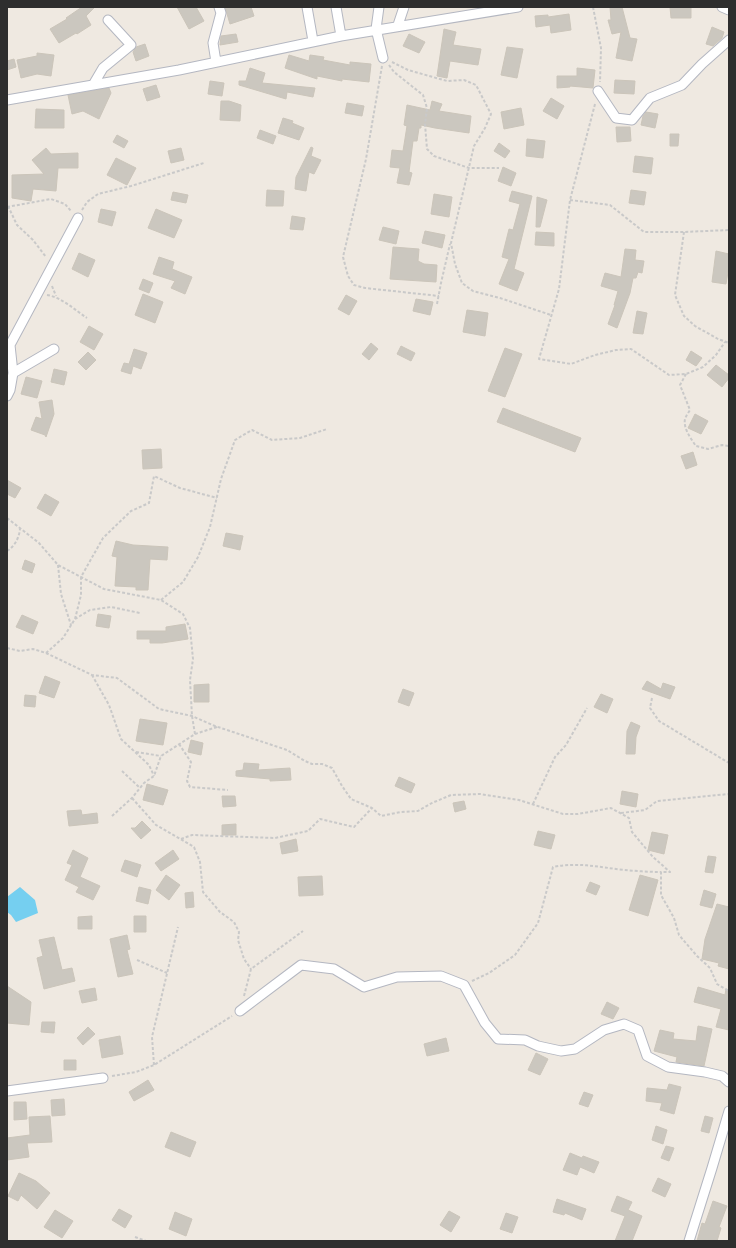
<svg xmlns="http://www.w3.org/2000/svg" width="736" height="1248" font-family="'PT Sans',sans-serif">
<rect width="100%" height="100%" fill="#efe9e1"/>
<path fill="#75cff0" d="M20,887L35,900L38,913L16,922L11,915L7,912V897Z"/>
<path fill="#cbc7bf" stroke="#cbc5ba" d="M82,7H95L86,16L91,25L77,34L76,33L59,43L50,29L67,19L66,18Z
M177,7H196L204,21L189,29Z
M225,7H251L254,16L230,24Z
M610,7H622L630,38L637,39L632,61L616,58L621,32L612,34L608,20H611Z
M670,7H691V18H671Z
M569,14L571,30L551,33L550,25L536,27L535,16L548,15V17Z
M712,27L724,32L722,38L713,46L706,44Z
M444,29L456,32L453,45L481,49L478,65L450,61L447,78L437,76Z
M236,34L238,42L220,45L221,36Z
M409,34L425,42L419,53L403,46Z
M145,44L149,56L136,61L133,52L136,47Z
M507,47L523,49L517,78L501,75Z
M37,53L54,55L51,76L37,74L21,78L17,60L37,56Z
M289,55L309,61L310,55L324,57L323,60L350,65V62L371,64L369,82L342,79V81L317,76V79L285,68Z
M14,59L16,67L7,70V61Z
M250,68L265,73L262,83L315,88L313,97L287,92L286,99L239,85V81H246Z
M577,68L595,70L593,88L570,86V87L557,88V76H577Z
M615,80L635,81L634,94L614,93Z
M210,81L224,83L222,96L208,94Z
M156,85L160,97L147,101L143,89Z
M109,88L111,93L99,119L83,111L72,114L68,95Z
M551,98L564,106L557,119L543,111Z
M221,101H229L241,105L240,121L220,120Z
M432,101L442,104L439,111L471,116L469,133L435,128L421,125V128H419L417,141H413L409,172L412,173L409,185L397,183L400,168L390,167L392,150L403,151L407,126L404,125L407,105L430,110Z
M347,103L364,106L362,116L345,113Z
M521,108L524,125L504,129L501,112Z
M36,109L64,110V128H35Z
M646,112L658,114L655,128L641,125L643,116Z
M283,118L293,121L292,123L304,128L299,140L278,133Z
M616,127H630L631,141L617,142Z
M260,130L276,136L273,144L257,138Z
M670,134H679L678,146H670Z
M117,135L128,141L124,148L113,142Z
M527,139L545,141L543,158L526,156Z
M499,143L510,151L505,158L494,151Z
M311,147L313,148L311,156L321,160L314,174L309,172L306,191L295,189L296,177Z
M46,148L51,154L78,153V168H58L56,191L33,189L31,201L12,198V175L44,174L32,160Z
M181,148L184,160L171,163L168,151Z
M635,156L653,158L651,174L633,172Z
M116,158L136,168L127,185L107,175Z
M503,167L516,173L511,186L498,181Z
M267,190L284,191L283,206H266Z
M631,190L646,192L644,205L629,203Z
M512,191L532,196L514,269L524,273L517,291L499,284L509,259L502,257L509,229L513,230L520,204L509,201Z
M173,192L188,195L186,203L171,200Z
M434,194L452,197L449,217L431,214Z
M537,197L547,200L540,227H536Z
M101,209L116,212L112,226L98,222Z
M156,209L182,220L174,238L148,228Z
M292,216L305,218L303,230L290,229Z
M383,227L399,231L396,244L379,240Z
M425,231L445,235L442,248L422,243Z
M536,232L554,233V246L535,245Z
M393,247L419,249L418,261L424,264L437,265L436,282L390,279Z
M625,249L636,250L635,260L644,261L642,273L638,272L636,278H633L630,293L617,328L608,324L615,305H614L618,291L601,286L605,273L621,277Z
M716,251L729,254V266L726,284L712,282Z
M79,253L95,260L88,277L72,269Z
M159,257L174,262L172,269L192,277L185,294L171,288L175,281L153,274Z
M143,279L153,283L149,293L139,289Z
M143,294L163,302L155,323L135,315Z
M346,295L357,301L349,315L338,309Z
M416,299L433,302L430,315L413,311Z
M467,310L488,313L485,336L463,332Z
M637,311L647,313L643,334L633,333Z
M89,326L103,334L94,350L80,342Z
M371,343L378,349L369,360L362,354Z
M401,346L415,353L411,361L397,354Z
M505,348L522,354L505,397L488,391Z
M134,349L147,353L141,369L133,366L131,374L121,371L124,363L129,364Z
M691,351L702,358L696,366L686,360Z
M88,352L96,360L86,370L78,362Z
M716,365L729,375V378L722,387L707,375Z
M54,369L67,372L64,385L51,382Z
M26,377L42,381L37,398L21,394Z
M52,400L54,414L46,437L45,435L31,430L36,417L42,419L39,402Z
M503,408L581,438L575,452L497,422Z
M695,414L708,421L701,434L688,428Z
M161,449L162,468L143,469L142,450Z
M693,452L697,465L686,469L681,456Z
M7,480L21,488L15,498L7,494Z
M45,494L59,502L51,516L37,508Z
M226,533L243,536L240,550L223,546Z
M116,541L133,545L168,547L167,560L150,559L148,590H136V587L115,586L117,557L112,556Z
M25,560L35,564L32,573L22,569Z
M98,614L111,616L109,628L96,626Z
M22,615L38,622L33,634L16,627Z
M185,624L188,639L162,643H150V639H137V631H166V627Z
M45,676L60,682L54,698L39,693Z
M647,681L661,689L663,683L675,687L670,699L642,689Z
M209,684V702H194V685Z
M403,689L414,693L409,706L398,702Z
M601,694L613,699L607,713L594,707Z
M25,695L36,696L35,707L24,706Z
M140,719L167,723L163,745L136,741Z
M631,722L640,726L636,737L635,754H626L627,731Z
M191,740L203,743L201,755L188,752Z
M244,763L259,764L258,770L290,768L291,780L270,781V779L236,776V771L243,770Z
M399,777L415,784L411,793L395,786Z
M147,784L168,790L163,805L143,800Z
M622,791L638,794L636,807L620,804Z
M222,796H235L236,806L223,807Z
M464,801L466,809L455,812L453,803Z
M81,810L82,815L97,813L98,823L69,826L67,811Z
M142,821L151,830L141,839L131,828H135Z
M236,824V835H222V825Z
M538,831L555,835L551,849L534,845Z
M652,832L668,835L664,854L648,850Z
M296,839L298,851L282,854L280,843Z
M73,850L88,858L80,877L100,886L93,900L76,892L79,887L65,880L72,865L67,863Z
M173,850L179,859L161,871L155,863Z
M708,856L716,857L713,873L705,872Z
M125,860L141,865L137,877L121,871Z
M166,875L180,885L169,900L156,890Z
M640,875L658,880L648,916L629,910Z
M322,876L323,895L299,896L298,877Z
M590,882L600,886L596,895L586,891Z
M139,887L151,890L148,904L136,901Z
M704,890L716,894L712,908L700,905Z
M193,892L194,907L186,908L185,893Z
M717,904L729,907V969L718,966L719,963L702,959L705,939Z
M92,916V929H78V917Z
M134,916H146V932H134Z
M127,935L130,949L127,950L133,974L118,977L110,939Z
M54,937L62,970L72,968L75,981L44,989L37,958L43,956L39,940Z
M7,986L31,1002L29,1025L7,1023Z
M698,987L725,995L726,989L729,990V1030L716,1027L721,1009L694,1002Z
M95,988L97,1000L82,1003L79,991Z
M607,1002L619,1008L613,1019L601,1014Z
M42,1022H55L54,1033L41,1032Z
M698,1026L712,1029L704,1066L676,1062L677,1057L654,1051L660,1030L674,1033L673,1039L696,1041Z
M88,1027L95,1034L83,1045L77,1038Z
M120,1036L123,1054L102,1058L99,1040Z
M446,1038L449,1051L427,1056L424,1044Z
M536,1053L548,1059L540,1075L528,1070Z
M64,1060H76V1070H64Z
M148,1080L154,1090L134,1101L129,1092Z
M669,1084L681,1087L674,1114L660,1110L662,1103L646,1101L647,1088L667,1090Z
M584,1092L593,1095L588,1107L579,1104Z
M64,1099L65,1115L52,1116L51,1100Z
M14,1102H26L27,1119L14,1120Z
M50,1116L52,1142L27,1143L29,1157L7,1160V1138L30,1135L29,1117Z
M705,1116L713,1118L709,1133L701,1131Z
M656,1126L667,1130L663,1144L652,1140Z
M171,1132L196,1142L190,1157L165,1147Z
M666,1146L674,1148L669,1161L661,1158Z
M570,1153L582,1158L583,1156L599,1162L594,1173L580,1167L577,1175L563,1170Z
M19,1173L36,1181L50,1193L37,1209L21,1195L18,1201L8,1196Z
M658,1178L671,1184L665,1197L652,1191Z
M617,1196L632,1202L628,1210L642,1216L632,1241H615L625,1216L611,1211Z
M557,1199L586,1209L582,1220L565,1213L564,1215L553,1212Z
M713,1201L727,1206L719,1227L721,1228L717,1241H697L702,1223L705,1224Z
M119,1209L132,1216L125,1228L112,1220Z
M55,1210L73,1221L62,1238L44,1227Z
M449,1211L460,1217L451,1232L440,1225Z
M175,1212L192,1219L186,1236L169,1229Z
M506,1213L518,1217L512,1233L500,1229Z"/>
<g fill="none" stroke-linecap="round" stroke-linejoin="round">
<defs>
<path id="street" d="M307,7L313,41
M336,7L341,36
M379,7L376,29L383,58
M722,7L729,10
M398,25L404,7
M216,62L213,43L221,13L219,7
M93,85L103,68L131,45L108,20
M598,91L616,118L632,120L650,98L682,85L702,64L729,40
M7,100L179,70L341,36L518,7
M13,373L54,349
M7,396L10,390L13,373L10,345L78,218
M240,1011L301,965L334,969L364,987L397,977L441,976L464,985L485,1023L498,1039L525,1040L538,1046L561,1051L575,1049L604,1030L624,1024L638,1030L647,1056L668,1067L705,1072L722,1076L729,1082
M7,1091L103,1078
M689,1241L712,1168L729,1111"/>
</defs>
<use href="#street" stroke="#b4b7c1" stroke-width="11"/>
<path stroke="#c9c9c9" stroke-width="2" stroke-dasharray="3 2" stroke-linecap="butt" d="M593,7L601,48L600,82
M392,62L408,70L447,81L464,80L476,85L491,114L485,128L474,146L451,243L455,264L462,283L473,291L500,298L551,315
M389,65L394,72L423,95L427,108L425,124L427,149L434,156L469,168H499
M382,66L366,159L343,257L348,276L354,285L365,288L439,296
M595,104L570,200L559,289L539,359L571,364L595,355L616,350L631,349L669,375L686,374L703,367L716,355L725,342
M570,200L610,205L644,232H684L729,230
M8,206L17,225L33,240L46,257
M7,207L51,199L65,204L71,211
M82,210L87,202L98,194L131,186L204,163
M684,232L675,295L684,316L695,326L718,339L729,343
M52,286L56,296
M47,295C61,297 75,310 87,318
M437,304L441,283L450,244
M686,374L680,385L690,410C688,413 686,416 685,419C683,428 691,439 696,446L708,449L722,445L729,446
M7,518L39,543L58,565L104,589L161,600L183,614L190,628L193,659L190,680L192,716L195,734
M7,551C15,546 19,538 20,529
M58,565L61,594L71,625
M161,600L183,582L198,557L210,527L221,479L235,440L252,430L272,440L300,438L327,429
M75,619L81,595V577L103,538L131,511L149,503L154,476L180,488L217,498
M7,648L20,651L33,649L46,653L92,675L117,678L159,709L192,716L215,726L287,750L305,761L312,764H322L332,768L342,786L351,799L372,808L381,816L401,812L418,811L432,803L451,795L480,794L519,800L563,814H578L611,808L629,818L632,832L653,857L670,872H661V895L674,918L679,935L697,956L710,968L717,984L729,991
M46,653L63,638L75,619L90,610L111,607L140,613
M92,675L109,705L121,739L149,765L154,776
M652,698L650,708L659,721L729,763
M179,744L191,762L187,781L190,787L228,790
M136,752L161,756
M122,771L140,788
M132,798L156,825L194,847L200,862L203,892L220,912L234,922L239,932L238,940L244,959L251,969
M533,804L555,757L566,745L587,708
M621,813L645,810L657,801L729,794
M112,816L132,798L144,783L154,776L161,756L195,734L217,727
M181,839L192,835L275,838L308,831L320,819L354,827L372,808
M137,960L167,973
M472,981L489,973L515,955L538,923L553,867C579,862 598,867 624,870C636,871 649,872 661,872
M244,996L251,969L303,931
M154,1065L152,1037L178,927
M112,1076L136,1072L154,1065L232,1016
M135,1237L146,1241"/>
<use href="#street" stroke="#fff" stroke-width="9"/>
</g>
<rect width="736" height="1248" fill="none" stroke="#2e2e2e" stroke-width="16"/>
</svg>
